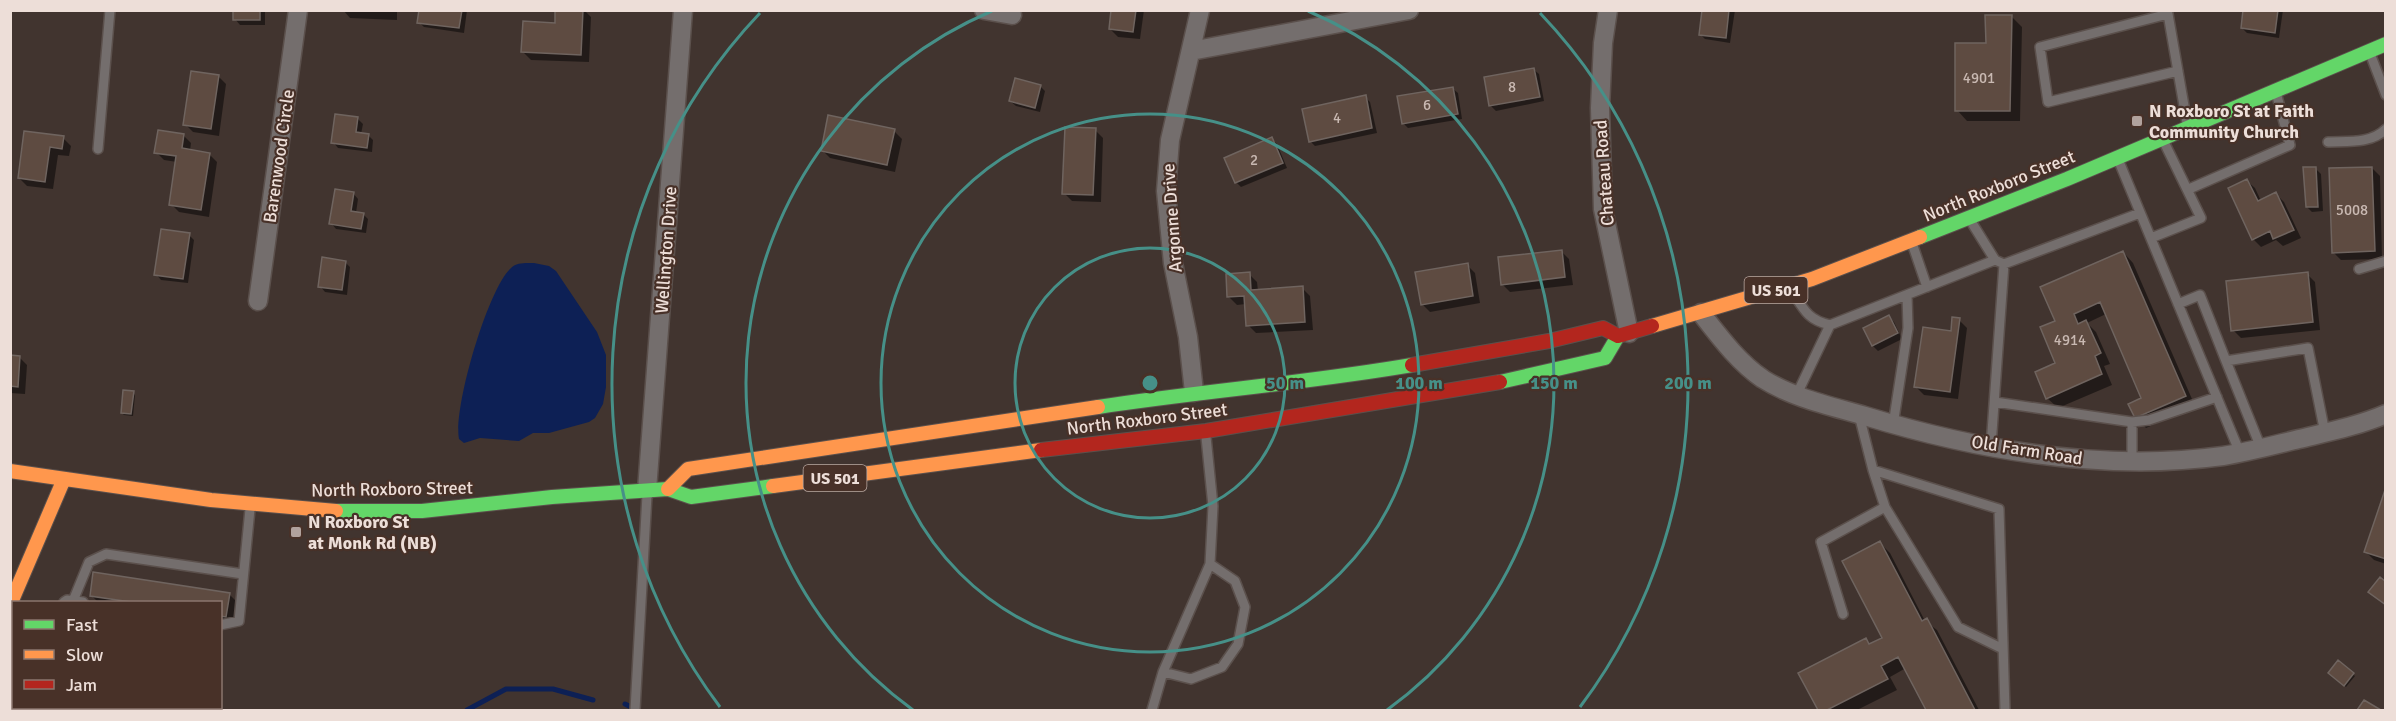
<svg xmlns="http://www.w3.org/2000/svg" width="2396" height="721" font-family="Signika,sans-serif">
<rect width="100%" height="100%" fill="#41342f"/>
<path fill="#0d2055" d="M534,263L549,266L556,271L597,332L606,355V387L603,404L595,418L589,422L549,433H533L519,441L480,438L464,443L459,439C453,408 488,288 511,268C517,262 526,263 534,263Z"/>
<path fill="#0007" d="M155,10H198L197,12Z
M235,10H265V25H240L235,19Z
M343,10H397V20L350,18Z
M420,10H467L464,33L424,27L419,22Z
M557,10H584L591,17L589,62L531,60L523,52L556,24Z
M1113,10H1144L1140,39L1118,37L1110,29Z
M1704,10H1735L1730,43L1705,39L1700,34Z
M2245,10H2283L2279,38L2247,33L2242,28Z
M2011,16L2022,27L2020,121H1967L1957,110L1987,45Z
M1533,69L1539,74L1544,101L1496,111L1490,105Z
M218,76L226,84L219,136L193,132L185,124Z
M1040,86L1045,91L1040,112L1016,106L1010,101Z
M1452,88L1458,93L1462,119L1408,128L1403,123Z
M1365,97L1370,102L1377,133L1315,146L1310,141Z
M358,119L363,124L361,134L368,135L373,140L372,152L338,148L333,142Z
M1095,130L1103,138L1101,202L1072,201L1064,193Z
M894,131L902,139L895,172L830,158L822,150Z
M26,132L63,138L71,146L69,156L58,155L53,189L27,186L19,178Z
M183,135L191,143L190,151L209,154L217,162L209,217L179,212L171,204L177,162L164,160L156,152Z
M1272,139L1277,144L1287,168L1241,187L1236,182Z
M2315,168L2321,174L2323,211L2312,212L2307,207Z
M2372,168L2380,176L2382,259L2341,260L2333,252Z
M2247,181L2255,188L2261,201L2276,194L2284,202L2301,238L2283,246L2276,240L2261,247L2253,239Z
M353,193L358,199L356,213L363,214L368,219L366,233L336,229L331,223Z
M189,235L194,240L188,283L161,280L156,274Z
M1561,251L1569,259L1573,285L1510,292L1502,284Z
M2123,252L2133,263L2195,406L2146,428L2136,417L2143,399L2106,314L2087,323L2096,332L2110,364L2104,366L2112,385L2058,408L2047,398L2057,364V322Z
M345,262L350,267L347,295L325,292L320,286Z
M1467,265L1475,273L1480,303L1430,312L1422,304Z
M1249,274L1257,282L1258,291L1302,288L1310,296L1313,330L1256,333L1248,325L1246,304L1237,305L1229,297Z
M2307,274L2315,282L2320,330L2241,338L2233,330Z
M1889,317L1894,322L1902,339L1878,351L1873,346L1865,329Z
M1959,320L1967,328L1958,399L1924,395L1916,387Z
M10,357H19L27,365L25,394L10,393Z
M133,393L135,395L133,416L124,415L122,413Z
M2386,491V564L2374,560L2366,552Z
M1880,543L1890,553L1925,621L1937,630L1979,710H1927L1906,668L1890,677L1897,690L1857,710H1820L1800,674L1866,640L1871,645L1884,638Z
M229,594L237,602L234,625L220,622V602H98L91,595Z
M2338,662L2355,676L2346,687L2330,673Z"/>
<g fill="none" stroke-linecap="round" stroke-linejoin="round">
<path stroke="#0d2055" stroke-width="5" d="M10,704L14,705
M625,704L637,710
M23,708L34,710
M467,710L506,689H553L593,700"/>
</g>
<path fill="#5e4b41" stroke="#6f645f" stroke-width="1.5" d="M233,10H260V20H233Z
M419,10H462L459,28L417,23Z
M555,10H583L581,55L521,52L523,21L555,23Z
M1111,10H1136L1133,32L1109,29Z
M1702,10H1729L1726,38L1699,35Z
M2243,10H2278L2275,33L2241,28Z
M1985,15H2012L2010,111H1955V43H1986Z
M1534,68L1540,97L1489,106L1484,77Z
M191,71L219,75L211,129L183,125Z
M1015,78L1041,85L1035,108L1009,101Z
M1453,87L1458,114L1402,124L1397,96Z
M1366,95L1372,128L1309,142L1302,109Z
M335,114L358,117L356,132L369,134L367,148L331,143Z
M828,115L895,129L887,165L821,151Z
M1065,127L1096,128L1093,195L1062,194Z
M158,130L184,134L182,148L210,153L201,210L169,205L176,156L154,153Z
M24,131L64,136L62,149L50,147L45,182L18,178Z
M1272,137L1283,163L1235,183L1224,158Z
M2303,167H2316L2318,207H2306Z
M2372,167L2375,251L2332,253L2329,168Z
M2247,179L2258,201L2276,192L2294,230L2273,239L2270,231L2252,240L2228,188Z
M335,189L354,192L351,211L364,213L361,229L329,224Z
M161,229L190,233L183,279L154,275Z
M1562,250L1565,277L1501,285L1498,257Z
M2123,251L2186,396L2135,418L2128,404L2141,398L2100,302L2074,314L2078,324L2086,320L2101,353L2095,356L2102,374L2046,399L2035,372L2055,363L2040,327L2055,321L2040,287Z
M322,257L346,261L342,290L318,287Z
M1468,263L1473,296L1421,305L1415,272Z
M1250,272L1251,290L1303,286L1305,322L1246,326L1244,296L1227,297L1226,274Z
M2308,272L2313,322L2231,331L2226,281Z
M1889,315L1898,333L1872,346L1863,328Z
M1952,317L1960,318L1950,392L1914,387L1923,327L1951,331Z
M10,355L20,356L18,387L10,386Z
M123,390L134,391L131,414L121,413Z
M2386,487V559L2364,552Z
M1880,541L1922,621L1927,618L1975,710H1926L1898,657L1881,666L1888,679L1827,710H1818L1798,673L1866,638L1869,644L1882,638L1842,561Z
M93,572L230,593L226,617L220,616V602H131L90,596Z
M2380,577L2386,582V605L2368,592Z
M2338,660L2354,673L2344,686L2328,673Z
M2364,700L2381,710H2357Z"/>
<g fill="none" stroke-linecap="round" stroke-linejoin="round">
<defs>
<path id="lane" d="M2371,56L2386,95
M2178,71L2048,102L2040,47L2168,14L2187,123
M2328,142C2347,141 2371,144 2386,129
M98,149L110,10
M2120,164L2240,453
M2189,189L2290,145L2277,96
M1972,223L1995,260L2004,264L2140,213
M2151,238L2201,218L2164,142
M1913,246L1927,287
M2359,269L2386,261
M1792,291C1804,310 1808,320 1830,325L1995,260
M2178,304L2200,295L2226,361
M1797,394L1830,325
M1995,402L2132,422L2149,420L2217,397
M1893,425L1908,328L1907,295
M1991,446L2004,264
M2261,448L2226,361L2308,348L2325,433
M2132,462V422
M1873,470L1999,509L2005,710
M1885,507L1958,627L2003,649
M73,601L89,562L106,554L243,574
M64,602L67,600L83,602
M1843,614L1821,542L1885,507L1873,470L1859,415
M220,625L239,621L250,509
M1163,672L1191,679L1222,667L1238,644L1245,607L1235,581L1210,564
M635,710L647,495
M1152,710L1163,672L1210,564L1213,506L1206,437"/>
<path id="street" d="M984,10L1012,15
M1608,10L1603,43L1600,108L1603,209L1629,333
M1191,51L1409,10
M258,301L298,10
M1701,313C1719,336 1738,362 1763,379C1793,398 1831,406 1865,416C1980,451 2103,472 2223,456C2249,452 2274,445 2299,439C2328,432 2358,426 2386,414
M1194,392L1188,337L1173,263L1166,191L1170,140L1200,10
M647,490L683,10"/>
<path id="fast" d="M1920,237L2067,179L2386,44
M1500,382L1605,358L1618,336
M1098,407C1202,391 1308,383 1412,365
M336,511H422L552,497L668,489L691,497L773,486"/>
<path id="slow" d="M1652,326L1812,279L1920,237
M10,471L211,500L336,511
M773,486L1041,450
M668,489L688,469L1098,407
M10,605L64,479"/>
<path id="jam" d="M1412,365L1549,341L1603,328L1618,336L1652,326
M1041,450L1206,431L1500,382"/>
</defs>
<use href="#lane" stroke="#5b504c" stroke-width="12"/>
<use href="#street" stroke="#5b504c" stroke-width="21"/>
<use href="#fast" stroke="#5b504c" stroke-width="16"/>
<use href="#slow" stroke="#5b504c" stroke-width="16"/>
<use href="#jam" stroke="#5b504c" stroke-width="16"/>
<use href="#lane" stroke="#746e6d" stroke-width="9"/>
<use href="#street" stroke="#746e6d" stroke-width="18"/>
<use href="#fast" stroke="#63d668" stroke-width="14"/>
<use href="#slow" stroke="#ff974d" stroke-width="14"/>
<use href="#jam" stroke="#b3261e" stroke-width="14"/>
</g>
<g fill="none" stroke="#469088" stroke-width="3">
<circle cx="1150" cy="383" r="135"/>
<circle cx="1150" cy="383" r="269"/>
<path d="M913 710A404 404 0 0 1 992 11M1308 11A404 404 0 0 1 1387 710"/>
<path d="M720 707A538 538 0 0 1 760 13M1540 13A538 538 0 0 1 1580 707"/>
</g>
<g fill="#b1a29d" stroke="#483128" stroke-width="2">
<rect x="2131" y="115" width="12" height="12" rx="3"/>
<rect x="290" y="526" width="12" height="12" rx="3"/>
</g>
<g text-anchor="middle" stroke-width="4.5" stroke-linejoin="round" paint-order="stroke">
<g font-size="15" fill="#c9b9b2">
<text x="1979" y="83">4901</text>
<text x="1512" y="92">8</text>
<text x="1427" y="110">6</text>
<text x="1337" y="123">4</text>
<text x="1254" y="165">2</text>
<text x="2352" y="215">5008</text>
<text x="2070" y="345">4914</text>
</g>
<g fill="#483128" stroke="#bcaaa3" stroke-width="1.5">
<rect x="1744.5" y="277" width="63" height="26" rx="4.5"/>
<rect x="803.5" y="465" width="63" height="26" rx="4.5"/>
</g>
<g font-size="16" font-weight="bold" fill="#edded8">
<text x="1776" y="296">US 501</text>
<text x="835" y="484">US 501</text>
</g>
<g font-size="18" font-weight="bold" fill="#edded8" stroke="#483128" text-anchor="start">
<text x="2149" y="117">N Roxboro St at Faith<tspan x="2149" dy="21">Community Church</tspan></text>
<text x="308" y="528">N Roxboro St<tspan x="308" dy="21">at Monk Rd (NB)</tspan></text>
</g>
<g font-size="18" fill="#edded8" stroke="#483128">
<text transform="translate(279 156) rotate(-82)" y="6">Barenwood Circle</text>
<text transform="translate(1604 173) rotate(-94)" y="6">Chateau Road</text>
<text transform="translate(1999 186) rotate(-22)" y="6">North Roxboro Street</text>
<text transform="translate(1172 218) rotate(-94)" y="6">Argonne Drive</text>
<text transform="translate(666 250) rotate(-86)" y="6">Wellington Drive</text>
<text transform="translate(1147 419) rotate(-7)" y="6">North Roxboro Street</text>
<text transform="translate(2027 450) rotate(9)" y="6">Old Farm Road</text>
<text transform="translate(392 489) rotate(-1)" y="6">North Roxboro Street</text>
</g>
</g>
<circle cx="1150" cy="383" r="9" fill="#469088" stroke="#483128" stroke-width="3"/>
<g font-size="18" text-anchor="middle" font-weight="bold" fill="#469088" stroke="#483128" stroke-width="4.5" stroke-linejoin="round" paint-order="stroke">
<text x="1285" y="389">50 m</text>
<text x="1419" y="389">100 m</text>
<text x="1554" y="389">150 m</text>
<text x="1688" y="389">200 m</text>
</g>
<rect width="2396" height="721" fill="none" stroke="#edded8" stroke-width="24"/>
<rect x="12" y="601" width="210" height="108" fill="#483128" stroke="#8a766e" stroke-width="1.5"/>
<rect x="24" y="620" width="30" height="9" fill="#63d668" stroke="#8a766e" stroke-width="1.5"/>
<text x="66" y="631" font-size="18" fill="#edded8">Fast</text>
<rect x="24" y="650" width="30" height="9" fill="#ff974d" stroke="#8a766e" stroke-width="1.5"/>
<text x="66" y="661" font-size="18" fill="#edded8">Slow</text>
<rect x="24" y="680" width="30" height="9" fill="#b3261e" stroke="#8a766e" stroke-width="1.5"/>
<text x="66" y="691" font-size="18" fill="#edded8">Jam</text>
</svg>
